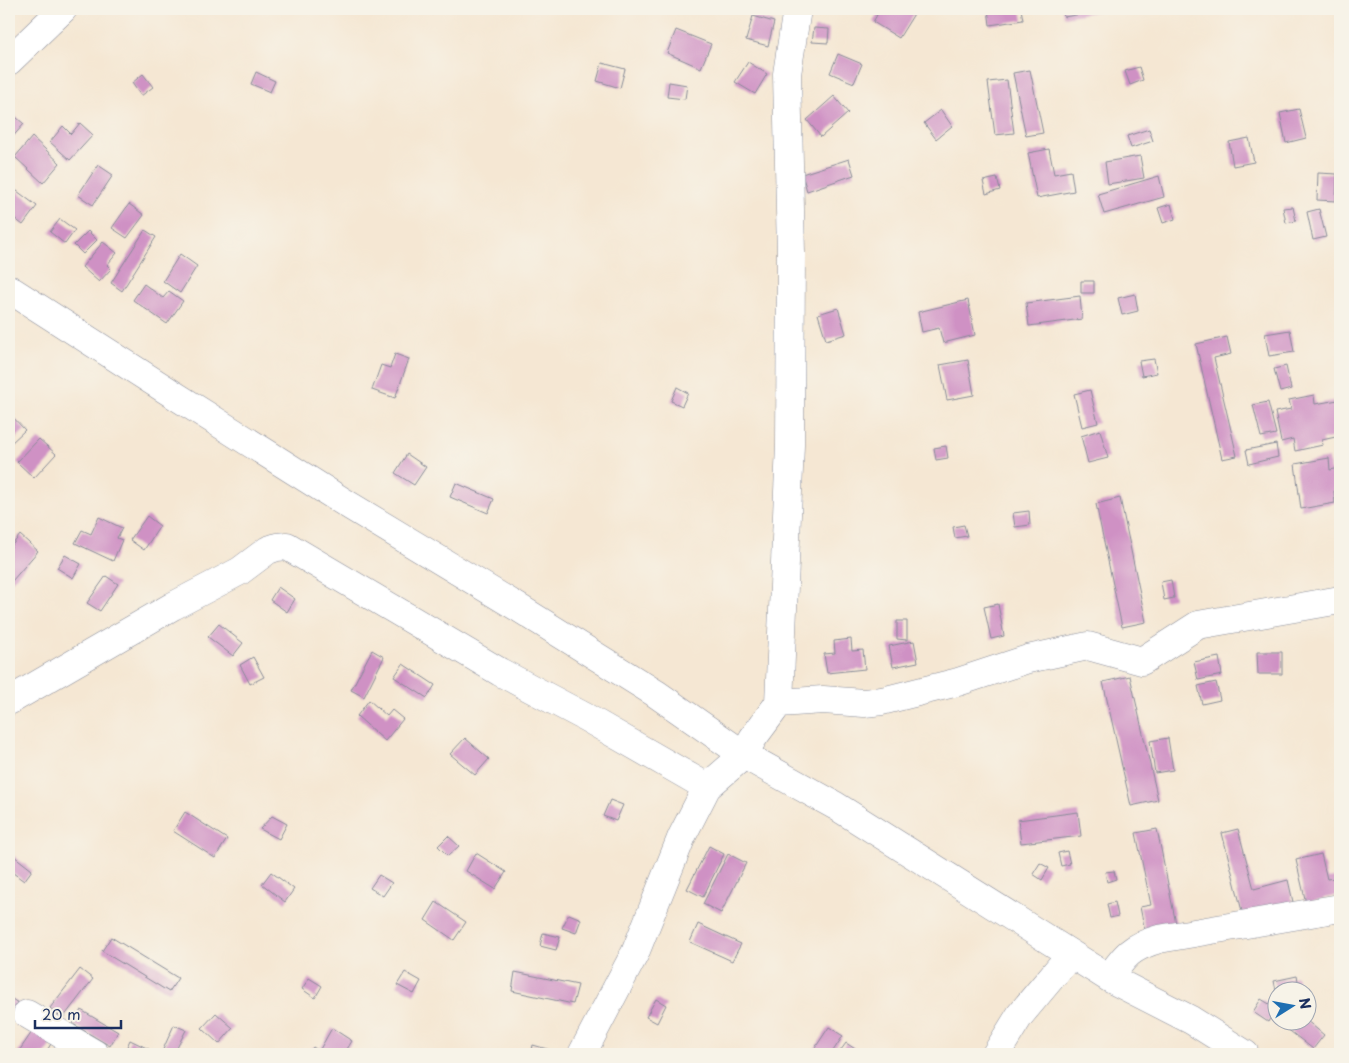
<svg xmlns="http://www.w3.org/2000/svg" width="1349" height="1063" font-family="'Playpen Sans',sans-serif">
<rect width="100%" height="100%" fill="#f7f3e8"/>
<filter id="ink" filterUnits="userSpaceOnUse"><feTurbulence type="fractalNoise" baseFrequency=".02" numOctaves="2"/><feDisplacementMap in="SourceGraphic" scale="10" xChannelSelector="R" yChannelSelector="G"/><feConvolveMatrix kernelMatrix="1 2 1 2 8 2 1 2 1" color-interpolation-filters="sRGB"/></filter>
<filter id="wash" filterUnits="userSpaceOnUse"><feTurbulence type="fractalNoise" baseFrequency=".0096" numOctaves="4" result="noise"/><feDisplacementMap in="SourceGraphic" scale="20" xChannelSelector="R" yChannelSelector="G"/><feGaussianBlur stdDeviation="1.12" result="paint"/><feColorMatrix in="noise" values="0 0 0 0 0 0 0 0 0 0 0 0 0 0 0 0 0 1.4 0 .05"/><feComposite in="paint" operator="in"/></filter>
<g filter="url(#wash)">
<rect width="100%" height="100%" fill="#f5e7d3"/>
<g id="blocks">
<path fill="#cf91c4" d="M867,9H888L894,12L896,9H917L899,38L873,22L877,15Z
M988,9H1021L1023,20L990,25Z
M1062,9H1098L1099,11L1064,17Z
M753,16L774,22L768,46L746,40Z
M814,28L829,29L828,43L812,42Z
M676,30L711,44L701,68L667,53Z
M838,54L862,64L854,83L830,73Z
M748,62L767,74L755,94L735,82Z
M602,63L625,69L620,88L597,81Z
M1139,67L1143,80L1130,85L1125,71Z
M1030,70L1043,133L1026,136L1013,73Z
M256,72L275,81L270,92L251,84Z
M143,74L153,87L141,96L132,83Z
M1007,80L1014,133L995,135L988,82Z
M669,82L687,85L685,99L667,97Z
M834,96L848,113L821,137L807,120Z
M1299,109L1306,138L1286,143L1280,113Z
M941,110L952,126L936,139L924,123Z
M9,111L24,124L9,141Z
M80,123L93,135L70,160L50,142L63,126L71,134Z
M1149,129L1153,141L1131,148L1127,136Z
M32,137L60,163L43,183L15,157Z
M1249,138L1254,162L1233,166L1229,142Z
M1049,149L1054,174L1071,171L1074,191L1037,198L1028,153Z
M1140,156L1144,178L1108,184L1105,162Z
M849,159L854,175L807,191L802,174Z
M98,165L113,175L93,205L78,195Z
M1318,173L1337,174L1336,201L1317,200Z
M1159,176L1164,197L1104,214L1098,194Z
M997,178L1000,190L986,194L983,181Z
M13,188L37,206L23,225L9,214V193Z
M129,204L144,215L127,238L112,228Z
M1171,204L1175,219L1163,223L1158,208Z
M1293,207L1296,221L1286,223L1283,208Z
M1319,209L1326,237L1313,240L1307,212Z
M60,219L75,230L65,244L50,232Z
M145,230L156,237L122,291L111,283Z
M88,231L97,240L83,254L74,245Z
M103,242L117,253L107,265L111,269L99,282L82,267Z
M180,254L197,266L180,293L163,281Z
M1081,281H1094V293H1081Z
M144,284L163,298L169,291L183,301L167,324L133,300Z
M1135,294L1138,311L1122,315L1118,298Z
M1080,296L1082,319L1029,326L1026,303Z
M968,300L975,335L943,343L939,328L922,332L918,312Z
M838,308L846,334L826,340L818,314Z
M1290,330L1294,352L1269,356L1265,334Z
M1227,337L1231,354L1214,358L1237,456L1222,459L1196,344Z
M395,354L409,359L395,398L372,390L381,365L390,368Z
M1154,359L1157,373L1142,376L1139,361Z
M968,360L974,395L947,400L940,365Z
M1286,366L1291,389L1280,392L1274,369Z
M677,387L688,393L682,406L671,401Z
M1090,390L1098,423L1082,427L1074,394Z
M1314,395L1315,404L1338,400L1340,411V436L1322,440L1323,445L1295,451L1293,439L1281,442L1275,412L1291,409L1289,400Z
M1268,402L1276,434L1261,437L1253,405Z
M9,413L25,430L10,444L9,442Z
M1100,430L1108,458L1088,463L1081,436Z
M39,439L56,454L34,478L17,462Z
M1276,444L1278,457L1249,464L1246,450Z
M946,446L948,458L936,460L934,448Z
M407,454L426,467L414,485L395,473Z
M1329,458L1330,470L1340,468V490L1334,491L1335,503L1301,509L1295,464Z
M456,483L494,499L488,513L450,497Z
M1120,498L1146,622L1122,627L1096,504Z
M1029,511L1030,525L1015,527L1013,513Z
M147,516L160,526L144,550L130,540Z
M99,517L122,528L117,538L122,540L113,561L75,543L82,530L91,534Z
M964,525L967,536L955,538L953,527Z
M20,535L38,551L12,581L9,578V549Z
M65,555L81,564L73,578L57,568Z
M106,576L118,584L100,611L87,603Z
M1171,580L1174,598L1164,600L1161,582Z
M278,587L295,599L287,612L270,600Z
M998,604L1004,636L991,639L984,607Z
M897,621H907V640L897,639Z
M219,624L243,643L233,656L208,637Z
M851,639L852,651L863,650L865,669L827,673L824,654L835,653L834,641Z
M914,641L918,662L893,667L889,646Z
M372,650L384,657L364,697L351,690Z
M1257,652H1282V674H1258Z
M253,657L264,677L250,684L240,665Z
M1219,657L1222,675L1198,680L1194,662Z
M403,664L435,685L427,698L394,677Z
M1130,676L1158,800L1131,806L1103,682Z
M1216,682L1220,700L1202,704L1198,686Z
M369,700L387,716L392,710L403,719L385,741L357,716Z
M465,738L489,759L475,775L450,754Z
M1168,738L1173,770L1155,773L1150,741Z
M610,800L623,805L616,821L603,816Z
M185,812L227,839L215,858L173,831Z
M1078,812L1081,836L1021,843L1018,820Z
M272,816L287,824L279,839L260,829Z
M1157,829L1176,924L1145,931L1140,907L1151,905L1136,833Z
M1238,829L1254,889L1288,880L1293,902L1243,915L1222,833Z
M448,836L459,846L448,856L438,846Z
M709,846L724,854L703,897L687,889Z
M1067,851L1070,864L1061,866L1058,853Z
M476,853L506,872L495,889L466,871Z
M728,854L746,863L721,913L703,904Z
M1321,854L1327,879L1335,878L1338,895L1306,903L1296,860Z
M14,856L32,870L24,881L9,870V863Z
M1040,863L1049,868L1042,880L1033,874Z
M1114,871L1116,879L1107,882L1105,872Z
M271,872L294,889L285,902L262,884Z
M379,875L392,883L383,896L370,888Z
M436,902L466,922L454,940L425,920Z
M1115,902L1118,916L1110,918L1107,904Z
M569,914L581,919L576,933L562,928Z
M698,924L741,944L732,961L690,942Z
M543,933L560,937L556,950L540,946Z
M111,937L178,978L169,992L102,951Z
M80,969L93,979L63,1018L50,1008Z
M405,972L421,981L414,994L397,985Z
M515,972L578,985L573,1004L512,991Z
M1297,976L1300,990H1276L1274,981Z
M309,978L322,986L315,998L302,989Z
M9,997L21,1005L15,1014L9,1010Z
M656,999L666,1005L657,1023L646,1017Z
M1261,999L1276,1008L1268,1022L1253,1012Z
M81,1010L118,1032L110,1046L73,1024Z
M216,1013L233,1028L219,1044L202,1028Z
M1292,1020H1306L1324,1035L1313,1049L1286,1028Z
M174,1025L186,1030L174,1054H161Z
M829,1027L843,1036L831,1054H811Z
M332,1028L352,1041L344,1054H308L313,1047L319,1051Z
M34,1029L52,1042L45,1054H17Z
M130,1040L159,1054L124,1053Z
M846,1043L863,1054H838Z
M533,1045L554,1051L553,1054H531Z"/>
</g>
</g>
<g filter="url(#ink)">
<use href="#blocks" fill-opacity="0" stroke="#888b98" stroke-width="1"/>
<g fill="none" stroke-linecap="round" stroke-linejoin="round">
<defs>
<path id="minor" d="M9,61L63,9
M9,289L168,391L347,504L519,608L655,693L744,755L836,806L1109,978L1191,1020L1245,1054
M9,701L173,606L240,571L268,550L277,547L287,546L500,672L587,718L707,787
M779,703L790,445L791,254L787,74L797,9
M1109,978C1125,955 1131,947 1159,939L1340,908
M27,1014L95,1054
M582,1054L635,953L682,836L707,787L744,755L753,738L779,703L823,700L864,703L882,701L958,682L1028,659L1088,646L1142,661L1198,625L1340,600
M996,1054L1020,1015L1071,954"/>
</defs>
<use href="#minor" stroke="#888b98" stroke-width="29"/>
<use href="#minor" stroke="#fff" stroke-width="28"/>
</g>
</g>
<rect width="1349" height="1063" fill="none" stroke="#f7f3e8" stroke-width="30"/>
<g transform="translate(1292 1006) rotate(79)"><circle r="24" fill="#f7f3e8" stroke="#9fa5b1"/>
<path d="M0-4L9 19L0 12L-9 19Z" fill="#1f6fb2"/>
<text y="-8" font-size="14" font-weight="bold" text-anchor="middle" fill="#1b2f5e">N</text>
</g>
<path d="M35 1020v8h86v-8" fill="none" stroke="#1b2f5e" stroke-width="2.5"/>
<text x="42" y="1020" font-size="15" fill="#1b2f5e" stroke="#f7f3e8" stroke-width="4" paint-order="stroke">20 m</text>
</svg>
